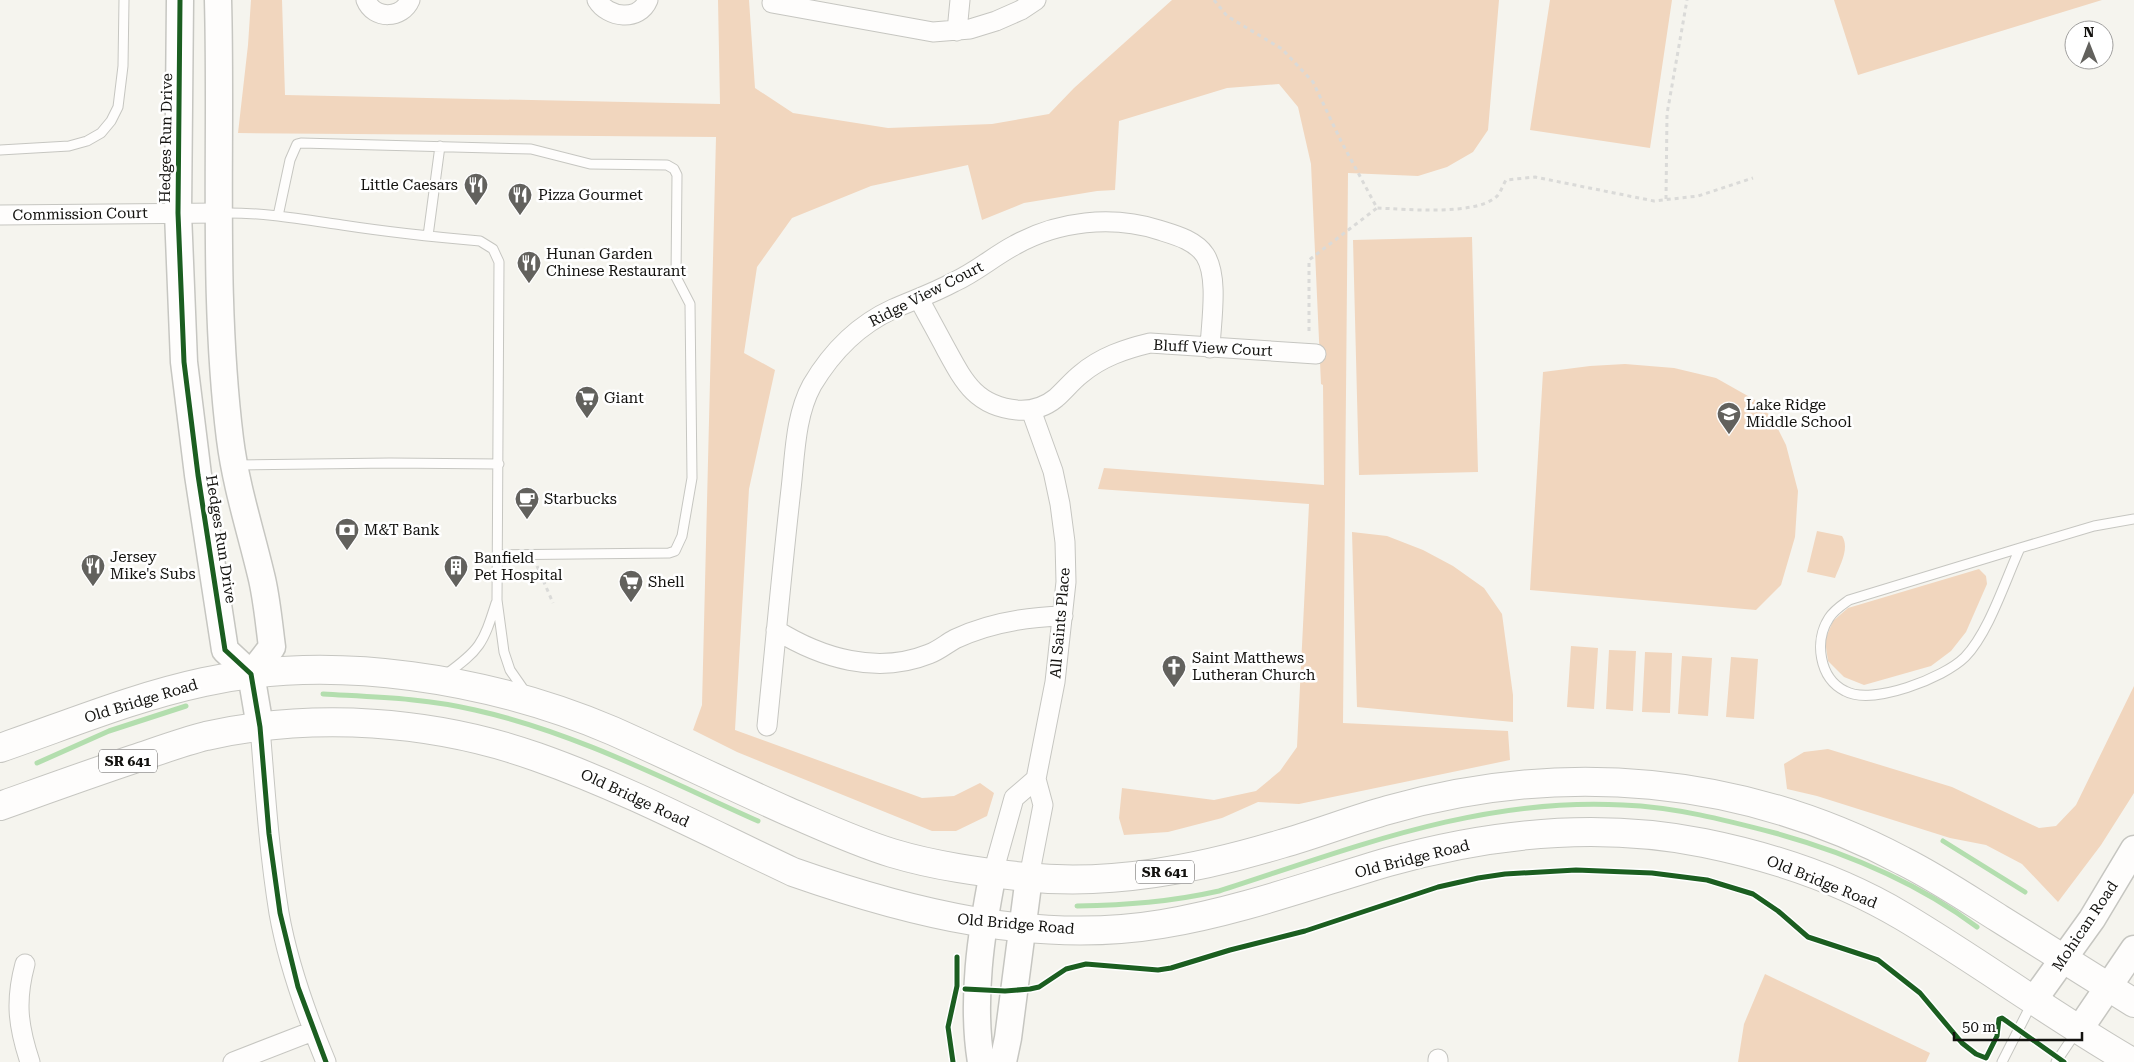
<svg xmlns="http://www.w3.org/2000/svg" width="2134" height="1062" font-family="'Roboto Serif',serif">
<rect width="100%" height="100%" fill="#f5f4ee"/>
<path fill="#f1d6be" d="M251,0H282L285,95L720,104L718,0H749L755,88L793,113L888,128L992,124L1049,114L1074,88L1172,0H1499L1488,130L1473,152L1447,167L1418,176L1348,173L1343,723L1508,731L1510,760L1299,804L1258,802L1222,818L1168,832L1124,835L1119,818L1122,788L1214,800L1256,791L1280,771L1297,747L1309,504L1098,489L1104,468L1324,485L1323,385L1321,384L1311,164L1298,107L1279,84L1227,88L1119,121L1115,190L1097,191L1024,203L982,220L968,165L871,186L792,218L757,267L744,353L775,370L749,489L735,730L922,798L954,796L980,783L994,793L987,816L956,831H932L737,752L693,730L702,705L716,137L238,133L248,45Z
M1550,0H1672L1650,148L1530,130Z
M1834,0H2102L1858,75Z
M1472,237L1478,472L1359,475L1353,240Z
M1625,364L1674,368L1716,378L1755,400L1773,419L1786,445L1798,491L1795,537L1781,585L1756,610L1530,590L1543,372L1590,366Z
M1817,531L1842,536C1850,548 1840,565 1835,578L1807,572Z
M1352,532L1387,536L1423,550L1453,566L1484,588L1502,614L1513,695V722L1357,707Z
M1979,569L1986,576L1987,584L1966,632L1951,651L1931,666L1864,685L1844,677L1828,661L1825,640L1833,621L1848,608Z
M1571,646L1598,648L1594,709L1567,707Z
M1609,650L1636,651L1633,711L1606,709Z
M1645,652L1672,653L1670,713L1642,712Z
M1682,656L1712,658L1708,716L1678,714Z
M1731,657L1758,659L1754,719L1726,717Z
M2134,686V793L2101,845L2058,902L2022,864L1986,845L1950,838L1817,796L1787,789L1784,764L1804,752L1828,749L1952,787L2039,828L2056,826L2076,805Z
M1765,974L1930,1053L1926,1062H1738L1744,1024Z"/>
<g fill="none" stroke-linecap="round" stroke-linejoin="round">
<path stroke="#b3deae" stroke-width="5" d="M323,694C374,697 425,698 475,710C574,732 666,780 758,821
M37,763L109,731L186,706
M1943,841L2025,892
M1077,906C1127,905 1170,902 1219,891C1353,848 1480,797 1623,805C1675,807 1725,820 1775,833C1847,853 1917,882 1977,927"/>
<defs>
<path id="lane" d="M0,150L69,146L87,141L101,133L111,121L118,107L123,66L124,0
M220,213C261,212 301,219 342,225C388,232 434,237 480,241L493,249L499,262L497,600L504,652L510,670L526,693
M278,216L290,160L297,144L301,143L531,149L590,164L667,165L674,169L677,175L676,277L690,304L692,478L682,536L675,551L669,553L497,555
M428,236L440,146
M237,465L390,463L499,464
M2020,548C2005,581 1989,632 1965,657C1944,678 1872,706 1845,691C1819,678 1814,641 1829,618C1834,610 1842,605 1849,600Z
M2020,548L2094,526L2134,519
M445,675C480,650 483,644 496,603
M2002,1062L2032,1003
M2056,1062L2077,1031"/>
<path id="street" d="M366,0C374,20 402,19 410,0
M597,0C608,18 639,22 648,0
M772,3L933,32L970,29L996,21L1021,10L1036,0
M957,31L960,0
M0,215L220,213
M919,299C928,316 937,332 946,349C964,382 976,406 1017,410C1031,411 1045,407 1056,398C1065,390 1072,381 1081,374C1101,357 1125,349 1150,343L1316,354
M776,630C821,658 877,675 929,654C938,651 946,644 955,639C989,623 1026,617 1063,616
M767,726C775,647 782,568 791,489C795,455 795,416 812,385C831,353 858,325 893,309C913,300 934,293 954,282C976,272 994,256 1015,245C1058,221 1112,215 1159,230C1175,235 1195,240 1205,255C1219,277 1211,322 1210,348
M260,727C265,789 269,851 279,913C288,964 306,1014 326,1062
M993,873L1014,798L1036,779
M1029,877L1043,805L1036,779L1055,682L1066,582L1065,542L1060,504L1053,471L1031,410
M25,964C15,1001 18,1026 30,1062
M233,1062L313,1031
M1438,1062V1059"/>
<path id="secondary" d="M180,0L178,213L184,362L198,475L225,650L251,674L260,727
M218,0C222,146 212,294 230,439C236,487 251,532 262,579C267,601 269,624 272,647L251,674
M2033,1001L2092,919L2134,849
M2079,1030L2134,949
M981,1062C971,1001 981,933 993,873
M1003,1062L1008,1038L1029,877"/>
<path id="primary" d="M0,748C67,725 134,697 204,682C334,653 491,679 613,731C671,757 729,785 787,811C822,826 856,842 892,853C935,866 980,872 1025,877C1111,886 1198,869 1281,844C1317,834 1352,820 1388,810C1563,760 1742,776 1903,861C1937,878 1968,899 2000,919C2045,947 2089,975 2134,1003
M0,806C45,790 89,774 134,759C158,751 182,742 206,736C314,712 433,720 537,757C625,788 708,832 793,872C910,913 1037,945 1162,924C1240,911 1313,884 1388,862C1491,833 1599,822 1704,843C1773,857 1844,881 1904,917C1981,963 2054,1017 2132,1062"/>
</defs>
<use href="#lane" stroke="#c6c6c1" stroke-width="11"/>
<use href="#street" stroke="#c6c6c1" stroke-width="21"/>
<use href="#secondary" stroke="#c6c6c1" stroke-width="29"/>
<use href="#primary" stroke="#c6c6c1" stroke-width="30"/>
<path stroke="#dadad8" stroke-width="3" stroke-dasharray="4 4" stroke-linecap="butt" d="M1214,0L1227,16L1282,49L1313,82L1341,141L1377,208C1405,209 1474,216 1496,197C1500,194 1503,185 1506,180L1535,177L1654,201L1698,196L1753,178
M1666,199L1667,114L1687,0
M1309,331V260L1377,208
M537,566L553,603"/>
<use href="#lane" stroke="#fefdfc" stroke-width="9"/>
<use href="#street" stroke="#fefdfc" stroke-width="19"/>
<use href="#secondary" stroke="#fefdfc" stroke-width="26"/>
<use href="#primary" stroke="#fefdfc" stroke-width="28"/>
<defs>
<path id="cycleway" d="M180,0L178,213L184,362L198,475L225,650L251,674L260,727L269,834L280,913L298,987L326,1062
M965,989L1005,991L1030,989L1039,987L1066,969L1086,964L1158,970L1171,968L1230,950L1305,931L1438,887L1478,878L1505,874L1576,870L1652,873L1707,880L1753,894L1778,911L1808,937L1878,960L1920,993L1962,1043L1976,1054L1986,1058L1997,1036L1999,1019L2002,1018L2064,1062
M953,1062L948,1027L957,986V957"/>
</defs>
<use href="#cycleway" stroke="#fff" stroke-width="8"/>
<use href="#cycleway" stroke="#1b5e20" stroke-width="5"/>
</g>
<defs>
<symbol id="restaurant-pin" viewBox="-11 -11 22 30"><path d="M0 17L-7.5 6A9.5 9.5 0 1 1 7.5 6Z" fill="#62615d" stroke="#fff"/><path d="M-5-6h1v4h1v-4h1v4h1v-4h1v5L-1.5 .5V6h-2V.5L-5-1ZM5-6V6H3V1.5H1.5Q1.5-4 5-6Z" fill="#fff"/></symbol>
<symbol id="supermarket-pin" viewBox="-11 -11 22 30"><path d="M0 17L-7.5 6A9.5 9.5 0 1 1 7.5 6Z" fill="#62615d" stroke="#fff"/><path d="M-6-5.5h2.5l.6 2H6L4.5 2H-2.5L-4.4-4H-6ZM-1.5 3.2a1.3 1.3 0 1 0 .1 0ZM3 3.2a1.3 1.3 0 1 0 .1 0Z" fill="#fff"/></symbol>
<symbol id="school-pin" viewBox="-11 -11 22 30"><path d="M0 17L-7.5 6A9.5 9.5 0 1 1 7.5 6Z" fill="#62615d" stroke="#fff"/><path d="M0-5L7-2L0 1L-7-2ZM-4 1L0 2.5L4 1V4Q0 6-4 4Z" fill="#fff"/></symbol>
<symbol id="cafe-pin" viewBox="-11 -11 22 30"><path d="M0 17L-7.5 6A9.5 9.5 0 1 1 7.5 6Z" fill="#62615d" stroke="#fff"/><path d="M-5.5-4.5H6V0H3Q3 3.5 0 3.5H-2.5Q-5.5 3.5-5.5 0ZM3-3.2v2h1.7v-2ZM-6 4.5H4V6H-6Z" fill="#fff"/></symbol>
<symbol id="bank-pin" viewBox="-11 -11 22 30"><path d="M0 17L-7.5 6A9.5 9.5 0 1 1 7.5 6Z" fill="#62615d" stroke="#fff"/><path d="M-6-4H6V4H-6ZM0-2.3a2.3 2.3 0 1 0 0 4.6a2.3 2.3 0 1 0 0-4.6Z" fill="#fff"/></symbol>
<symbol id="building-pin" viewBox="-11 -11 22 30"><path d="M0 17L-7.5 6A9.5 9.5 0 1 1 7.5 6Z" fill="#62615d" stroke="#fff"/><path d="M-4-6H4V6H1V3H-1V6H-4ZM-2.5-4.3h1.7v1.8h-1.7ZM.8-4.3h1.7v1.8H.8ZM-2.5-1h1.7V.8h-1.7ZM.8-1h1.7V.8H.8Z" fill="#fff"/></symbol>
<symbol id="church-pin" viewBox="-11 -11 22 30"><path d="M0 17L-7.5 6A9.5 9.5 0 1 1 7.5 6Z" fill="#62615d" stroke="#fff"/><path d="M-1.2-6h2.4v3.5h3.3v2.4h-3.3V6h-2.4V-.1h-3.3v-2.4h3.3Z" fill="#fff"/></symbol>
</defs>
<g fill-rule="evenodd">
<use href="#restaurant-pin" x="462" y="171" width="28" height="38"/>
<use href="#restaurant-pin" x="506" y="181" width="28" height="38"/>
<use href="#restaurant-pin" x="515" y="249" width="28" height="38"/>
<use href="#supermarket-pin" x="573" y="384" width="28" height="38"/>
<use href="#school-pin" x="1715" y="400" width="28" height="38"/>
<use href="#cafe-pin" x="513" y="485" width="28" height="38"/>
<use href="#bank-pin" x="333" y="516" width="28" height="38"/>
<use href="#restaurant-pin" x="79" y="552" width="28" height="38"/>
<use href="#building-pin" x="442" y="553" width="28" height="38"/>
<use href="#supermarket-pin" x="617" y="568" width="28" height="38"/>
<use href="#church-pin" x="1160" y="653" width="28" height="38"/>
</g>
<g text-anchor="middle" stroke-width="5" stroke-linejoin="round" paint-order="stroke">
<g fill="#fff" stroke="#5a5957" stroke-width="1">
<rect x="99" y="749.5" width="58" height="23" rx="4"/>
<rect x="1136" y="860.5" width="58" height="23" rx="4"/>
</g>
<g font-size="14" font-weight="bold" fill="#13120f">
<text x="128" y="766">SR 641</text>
<text x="1165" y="877">SR 641</text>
</g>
<g font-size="15" fill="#13120f" stroke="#fff">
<text transform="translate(166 138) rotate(-89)" y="5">Hedges Run Drive</text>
<text transform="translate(80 214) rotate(-1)" y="5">Commission Court</text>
<text transform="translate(926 294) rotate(-27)" y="5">Ridge View Court</text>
<text transform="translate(1213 348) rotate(3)" y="5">Bluff View Court</text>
<text transform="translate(221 539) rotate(81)" y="5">Hedges Run Drive</text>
<text transform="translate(1060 623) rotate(-85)" y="5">All Saints Place</text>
<text transform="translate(141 701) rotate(-17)" y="5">Old Bridge Road</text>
<text transform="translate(635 798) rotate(25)" y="5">Old Bridge Road</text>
<text transform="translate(1412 859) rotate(-14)" y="5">Old Bridge Road</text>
<text transform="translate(1822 882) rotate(22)" y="5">Old Bridge Road</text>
<text transform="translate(1016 924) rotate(5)" y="5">Old Bridge Road</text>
<text transform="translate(2085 926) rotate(-56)" y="5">Mohican Road</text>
</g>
<g font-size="15" fill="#13120f" stroke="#fff" text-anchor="start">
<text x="458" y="190" text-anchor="end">Little Caesars</text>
<text x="538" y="200">Pizza Gourmet</text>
<text x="546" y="259">Hunan Garden<tspan x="546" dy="17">Chinese Restaurant</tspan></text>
<text x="604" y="403">Giant</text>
<text x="1746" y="410">Lake Ridge<tspan x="1746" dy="17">Middle School</tspan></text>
<text x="544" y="504">Starbucks</text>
<text x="364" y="535">M&amp;T Bank</text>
<text x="110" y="562">Jersey<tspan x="110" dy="17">Mike's Subs</tspan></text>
<text x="474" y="563">Banfield<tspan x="474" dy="17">Pet Hospital</tspan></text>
<text x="648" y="587">Shell</text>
<text x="1192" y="663">Saint Matthews<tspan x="1192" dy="17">Lutheran Church</tspan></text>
</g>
</g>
<g transform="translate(2089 45)"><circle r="24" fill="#ffffff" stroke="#a1a09f"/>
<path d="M0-4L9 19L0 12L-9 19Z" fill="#62615d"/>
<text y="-8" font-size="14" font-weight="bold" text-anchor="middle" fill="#13120f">N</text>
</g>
<path d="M1954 1032v8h128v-8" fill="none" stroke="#13120f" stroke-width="2.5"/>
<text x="1962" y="1032" font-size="15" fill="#13120f" stroke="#ffffff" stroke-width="4" paint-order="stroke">50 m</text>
</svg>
